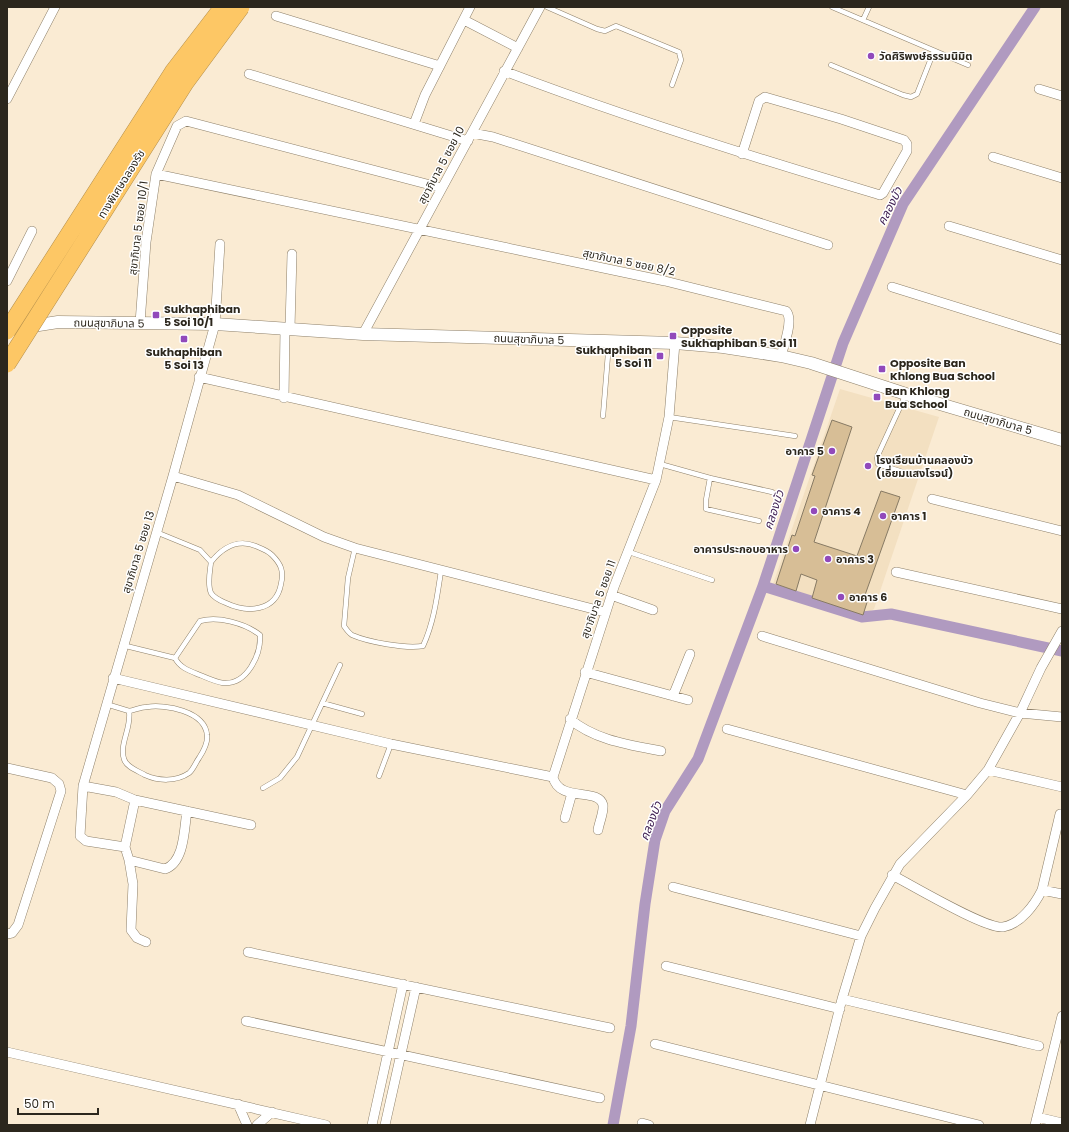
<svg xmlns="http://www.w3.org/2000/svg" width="1069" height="1132" font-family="Poppins,'Noto Sans Thai',sans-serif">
<rect width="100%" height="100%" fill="#faebd3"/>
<path fill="#f3e0c1" d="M840,389L939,417L874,609L863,615L773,584Z"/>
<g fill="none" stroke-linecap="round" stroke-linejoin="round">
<path stroke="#b09ac0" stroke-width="11" d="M763,586L862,617L891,614L1062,651
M613,1125L631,1026L645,904L655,840L665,811L698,759L763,586L843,343L903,204L1035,7"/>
</g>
<path fill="#d7be96" stroke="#877a64" d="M832,420L852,427L814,542L857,556L881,491L900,497L865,595L869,596L863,615L812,598L817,580L801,574L796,591L776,584L792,535L795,536L815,476L812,475Z"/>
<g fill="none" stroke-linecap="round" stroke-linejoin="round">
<defs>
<path id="service" d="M547,7L597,29L605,31L616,26L679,52L681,60L672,85
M832,7L968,65
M863,20L869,7
M831,65L903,95L911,97L917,94L934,51
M906,394L877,457L878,464L909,474
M603,416L609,342
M669,417L795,436
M660,464L710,478L772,492
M710,478L706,500V509L759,521
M156,532L200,550L211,562C210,571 207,584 211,593C214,598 221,601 226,603C247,613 276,612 281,584C284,571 281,564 272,555C268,551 263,549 258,547C239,538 223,547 211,562
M355,548L348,578L344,626C346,629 349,633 352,635C368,642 406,649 423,646C434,622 437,597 441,571
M629,552L712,580
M122,645L175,658L200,621C218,616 245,623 260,635C261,655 247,685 223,683C216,682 207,678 200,675C190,671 180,668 175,658
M322,703L362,714
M106,704L129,711C132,727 119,744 124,759C126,767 138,771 145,775C158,781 176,782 189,773C193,770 196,762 199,758C203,752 208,742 207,735C205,711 165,704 147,707C141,707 135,710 129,711
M379,776L391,744
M263,788L280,778L297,757L340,665"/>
<path id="minor" d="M276,16L440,66
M464,20L518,48
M504,71C627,118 752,157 877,194L880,195L883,193L907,151V144L904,140L841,119L765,97L759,101L742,154
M249,74L468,141
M1039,89L1062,96
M7,99L55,7
M414,124L425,95L470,7
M472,133L493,137L828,245
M993,157L1062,178
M156,174L665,281L786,311C794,319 784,345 781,356
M949,226L1062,260
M7,281L32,231
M892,287L1062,340
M140,323L146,242L156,174L177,126L186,121L442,188
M290,328L292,254
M363,334L540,7
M199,377L656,480
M284,398L285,328
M173,476L238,495L324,537L355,548L605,612
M932,499L1062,531
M896,572L1062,609
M611,595L653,610
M762,636L980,703L1020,713L1062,717
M585,672L688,700
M113,678L391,744L553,777
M673,696L690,654
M570,719C594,740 630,745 661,751
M727,729L967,795
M7,768L52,778L59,784L61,791L18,925L12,933L7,934
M988,770L1062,787
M83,786L116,792L135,800L251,825
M135,800L125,847L129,860L133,884L131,930L137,938L146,942
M565,818L572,793
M598,830C599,823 604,812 603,805C599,787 559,803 553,777L614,587L656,480L669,417L675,343
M125,847L86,841L80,836L83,786L173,476L215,324L220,244
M129,860L165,869C185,862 184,828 187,811
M892,875C912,885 985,929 1003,927C1021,924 1035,904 1042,890L1062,894
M673,887L861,936
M1042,890L1060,814
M248,952L610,1028
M666,966L840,1009
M842,999L1039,1046
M246,1021L600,1098
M655,1044L979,1125
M7,1052L326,1125
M238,1104L247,1125
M1037,1117L1062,1123
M642,1123L649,1125
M257,1125L272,1112
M372,1125L403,984
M385,1125L416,987
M810,1125L842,999L861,936L875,908L900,864L967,795L988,770L1020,713L1041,668L1062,631
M1035,1125L1062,1016"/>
<path id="tertiary" d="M26,327L58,322L215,324L363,334L675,343L723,347L781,356L811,363L906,394L1062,440"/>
</defs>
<use href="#service" stroke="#8e806a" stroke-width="5.5"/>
<use href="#minor" stroke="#8e806a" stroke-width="10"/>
<use href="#tertiary" stroke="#8e806a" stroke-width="13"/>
<use href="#service" stroke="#fff" stroke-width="4.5"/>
<use href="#minor" stroke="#fff" stroke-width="9"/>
<use href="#tertiary" stroke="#fff" stroke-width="12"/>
<defs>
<path id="motorway-bridge" d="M7,331L173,72L223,7
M7,364L185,83L241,7"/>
</defs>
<use href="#motorway-bridge" stroke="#b48f4c" stroke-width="18" stroke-linecap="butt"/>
<use href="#motorway-bridge" stroke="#fdc765" stroke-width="17"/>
</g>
<g fill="#9149bb" stroke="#fff" stroke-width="1.5">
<circle cx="871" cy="56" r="4"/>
<rect x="152" y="311" width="8" height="8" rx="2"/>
<rect x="669" y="332" width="8" height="8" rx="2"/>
<rect x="180" y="335" width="8" height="8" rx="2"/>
<rect x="656" y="352" width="8" height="8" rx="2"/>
<rect x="878" y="365" width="8" height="8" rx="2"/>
<rect x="873" y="393" width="8" height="8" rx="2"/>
<circle cx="832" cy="451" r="4"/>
<circle cx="868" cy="466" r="4"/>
<circle cx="814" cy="511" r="4"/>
<circle cx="883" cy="516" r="4"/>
<circle cx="796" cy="549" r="4"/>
<circle cx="828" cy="559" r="4"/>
<circle cx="841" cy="597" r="4"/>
</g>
<g text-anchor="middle" stroke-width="3" stroke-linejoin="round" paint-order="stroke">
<g font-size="11" font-weight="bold" fill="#2c271d" stroke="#fff" text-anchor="start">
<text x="879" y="60">วัดศิริพงษ์ธรรมนิมิต</text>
<text x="164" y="313">Sukhaphiban<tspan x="164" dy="13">5 Soi 10/1</tspan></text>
<text x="681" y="334">Opposite<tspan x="681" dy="13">Sukhaphiban 5 Soi 11</tspan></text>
<text x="652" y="354" text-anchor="end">Sukhaphiban<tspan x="652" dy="13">5 Soi 11</tspan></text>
<text x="184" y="356" text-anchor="middle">Sukhaphiban<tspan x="184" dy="13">5 Soi 13</tspan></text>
<text x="890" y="367">Opposite Ban<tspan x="890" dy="13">Khlong Bua School</tspan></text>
<text x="885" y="395">Ban Khlong<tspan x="885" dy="13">Bua School</tspan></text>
<text x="824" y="455" text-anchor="end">อาคาร 5</text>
<text x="876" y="464">โรงเรียนบ้านคลองบัว<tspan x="876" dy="13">(เอี่ยมแสงโรจน์)</tspan></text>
<text x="822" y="515">อาคาร 4</text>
<text x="891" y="520">อาคาร 1</text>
<text x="788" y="553" text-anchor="end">อาคารประกอบอาหาร</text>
<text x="836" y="563">อาคาร 3</text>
<text x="849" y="601">อาคาร 6</text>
</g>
<g font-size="11" fill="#2c271d" stroke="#fff">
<text transform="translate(441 165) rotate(-62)" y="4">สุขาภิบาล 5 ซอย 10</text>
<text transform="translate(121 184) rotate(-58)" y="4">ทางพิเศษฉลองรัช</text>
<text transform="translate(138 228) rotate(-83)" y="4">สุขาภิบาล 5 ซอย 10/1</text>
<text transform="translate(629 262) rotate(12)" y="4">สุขาภิบาล 5 ซอย 8/2</text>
<text transform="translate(109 323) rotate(1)" y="4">ถนนสุขาภิบาล 5</text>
<text transform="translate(529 339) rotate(2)" y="4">ถนนสุขาภิบาล 5</text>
<text transform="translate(998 421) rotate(16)" y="4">ถนนสุขาภิบาล 5</text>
<text transform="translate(138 552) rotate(-73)" y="4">สุขาภิบาล 5 ซอย 13</text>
<text transform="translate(598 599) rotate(-70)" y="4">สุขาภิบาล 5 ซอย 11</text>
</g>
<g font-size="12" font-style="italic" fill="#422355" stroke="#fff">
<text transform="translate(890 206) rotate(-63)" y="4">คลองบัว</text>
<text transform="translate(774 510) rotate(-72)" y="4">คลองบัว</text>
<text transform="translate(651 821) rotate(-69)" y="4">คลองบัว</text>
</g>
</g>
<rect width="1069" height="1132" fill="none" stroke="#2c271d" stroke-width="16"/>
<path d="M18 1108v6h80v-6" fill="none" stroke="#2c271d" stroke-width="2"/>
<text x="24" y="1108" font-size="12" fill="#2c271d" stroke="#ffffff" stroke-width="3" paint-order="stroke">50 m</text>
</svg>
